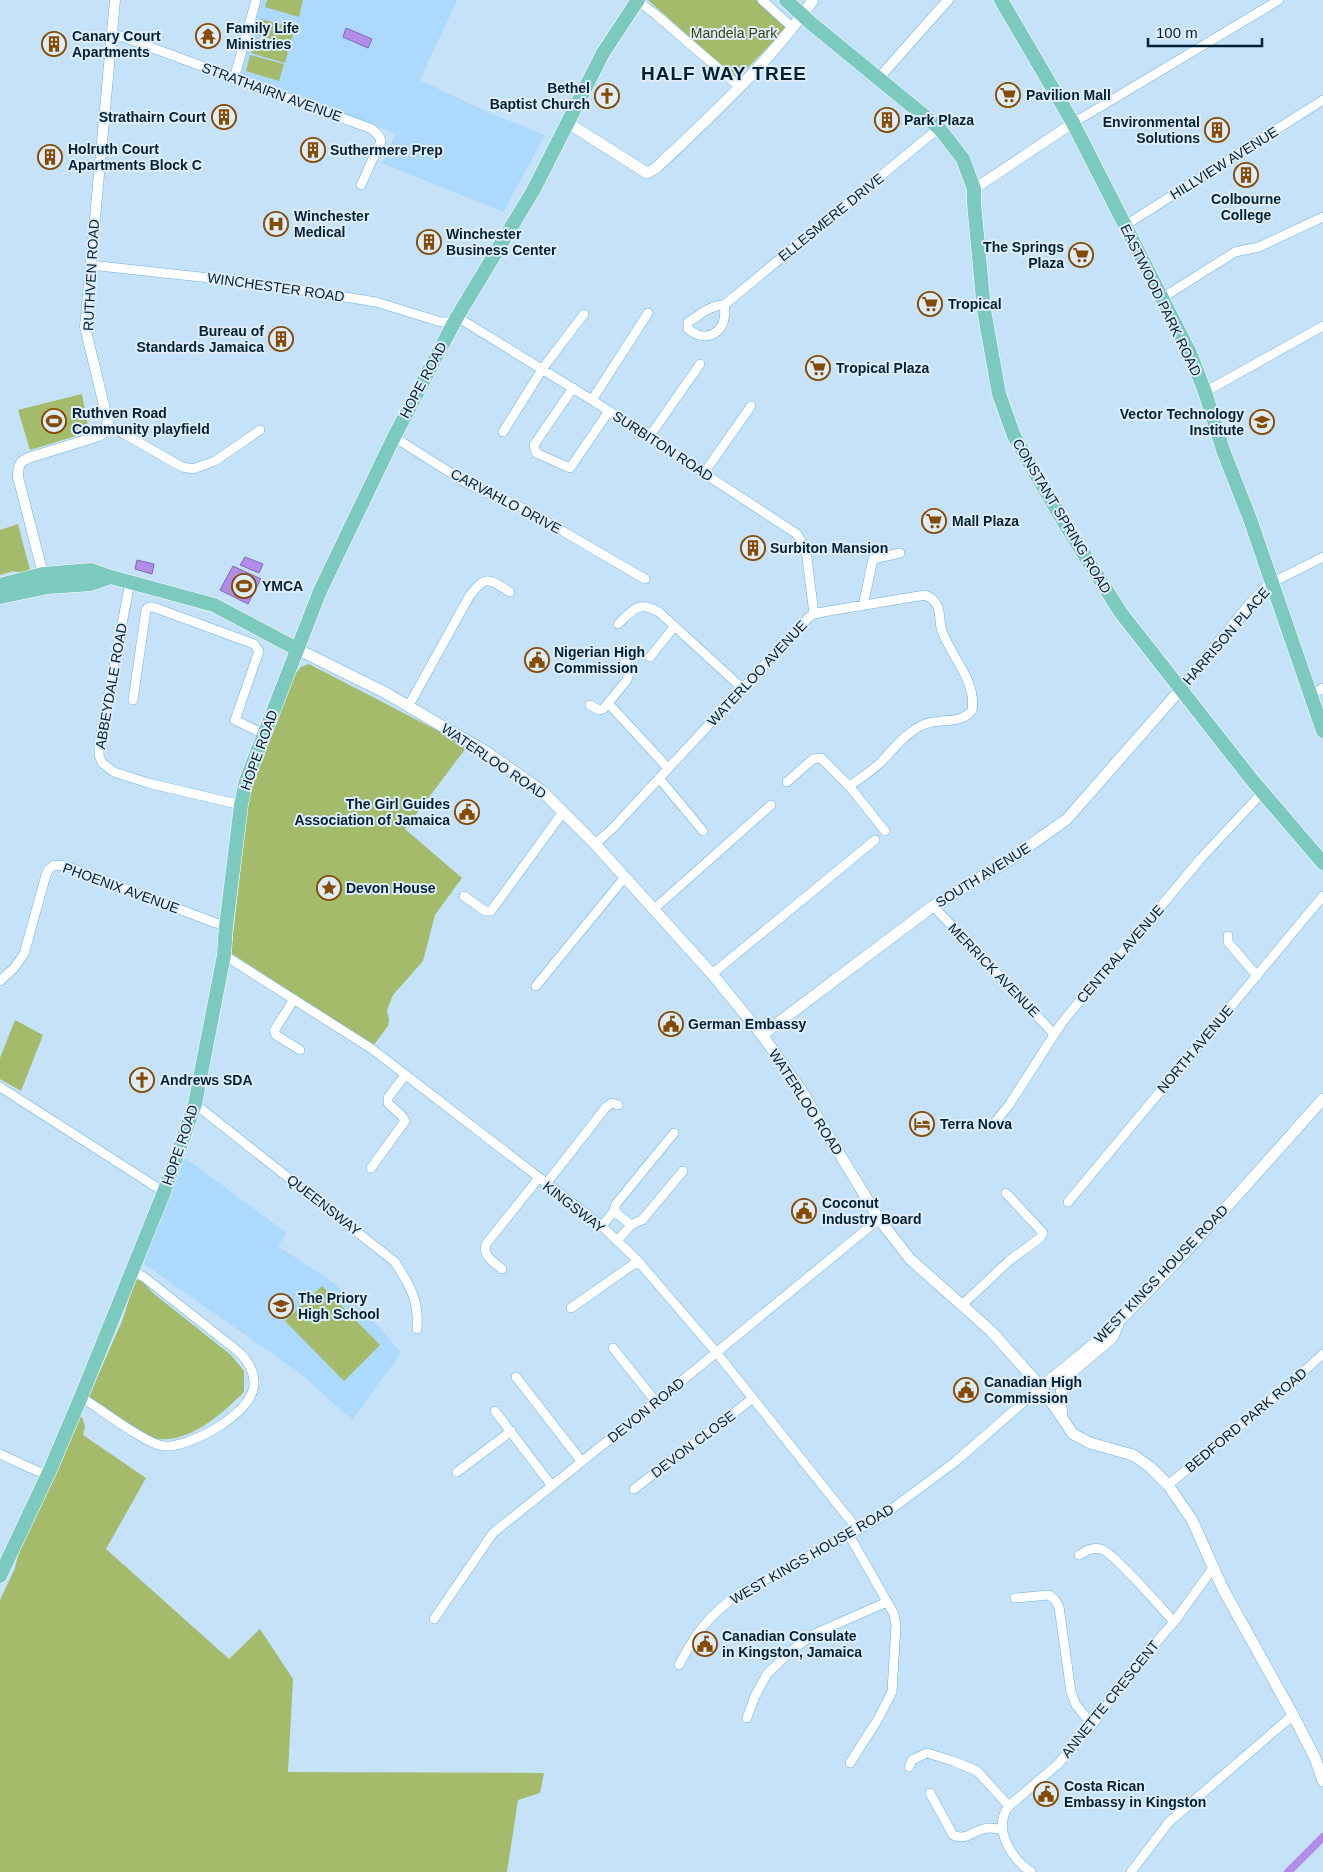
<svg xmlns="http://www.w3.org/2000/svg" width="1323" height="1872" font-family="Helvetica,sans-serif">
<rect width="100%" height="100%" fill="#c6e2f8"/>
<path fill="#acd9fd" d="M261,0H457L420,80L483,110L545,135L503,212L382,163L396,134L241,74Z
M185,1158L287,1233L278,1246L334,1283L382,1330L401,1353L352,1420L301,1374L141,1262Z"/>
<path fill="#a4bb6c" d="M267,0H303L299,17L265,7Z
M648,0H757L787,27L737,79Z
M261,19L295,28L290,45L257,35Z
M256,38L289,47L285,63L251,53Z
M250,55L284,64L279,81L246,71Z
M82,394L89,432L30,450L18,410Z
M18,524L30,570L22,573L13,571L0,575V530Z
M309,664L450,737L466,748L405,829L462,878L435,915L423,961L393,995L387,1010L389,1020L388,1026L373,1046L231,953L249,792L294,675L301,667Z
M15,1020L43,1035L21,1091L0,1079V1058Z
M135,1279L142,1281L153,1293L231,1355L244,1371V1392C221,1415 183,1450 147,1436C141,1434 135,1429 130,1426C116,1417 102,1407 88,1398L123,1319Z
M322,1286L380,1345L344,1381L285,1321Z
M81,1415L85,1426L83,1435L146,1478L106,1549L229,1659L260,1629L293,1679L288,1772L544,1773L540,1793L518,1800L507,1872H0V1600L15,1568L19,1551Z"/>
<path fill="#b38cea" stroke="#7e6cb4" d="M346,28L372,39L368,48L343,37Z
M245,557L263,564L259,573L240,565Z
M137,560L154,564L152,574L135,569Z
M233,566L261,579L248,604L220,590Z"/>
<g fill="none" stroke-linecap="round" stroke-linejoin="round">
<path stroke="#b38cea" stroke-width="8" d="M1288,1872L1323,1837"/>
<defs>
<path id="minor" d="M762,0L793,28
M638,1L655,14L740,87
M112,33L372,129L379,136L381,141L361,185
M234,79L256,0
M1073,123L1279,0
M1124,226L1323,100
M90,265L265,284L376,302L441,322H450L457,317L592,400L797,534L806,550L814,614
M1162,298L1235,252L1259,247L1323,217
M724,305C710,305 699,316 688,322V329C709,346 729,329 724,305L939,128
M573,388L534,445L536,453L570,468L609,411
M1205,392L1323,326
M592,400L648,313
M107,426L126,435L182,467L193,469L215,461L260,430
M503,432L543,368L584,314
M394,437L468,484L523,508L645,579
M649,437L700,364
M704,473L751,406
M130,582L99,744V755L102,763L114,772L148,783L241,805
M1271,583L1323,557
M863,606L873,559L900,553
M618,624C633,610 638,600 659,612L742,688
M650,657L674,627
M1310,696L1323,688
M133,700L146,610L149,607H153L254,644L259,651L235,720L264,734
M608,703L668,768
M409,705L470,595C487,574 488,579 510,592
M590,705L599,710L603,709L627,680L629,673L625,659
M659,778L703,831
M787,782L813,759L821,758L849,786L885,831
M595,844L612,829L808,618L814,614L823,612L925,595C930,597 934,600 937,605C941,613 939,623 942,631C951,656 977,682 972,710C960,726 939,717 923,725C905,733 893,750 880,763C870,772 860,779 849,786
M464,896L485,911H491L563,812
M933,906L1054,1034
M654,909L771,805
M1228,936V942L1257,976
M224,955L372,1049L602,1226L638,1261L716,1352L858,1530
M712,974L875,840
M0,981L14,968L24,954L46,875L48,870L54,865L66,866L213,922L226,926
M536,986L625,877
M294,999L274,1031L276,1035L300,1050
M0,1087L164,1192
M195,1104L395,1262C410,1286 419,1299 417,1329
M992,1126L1009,1105L1061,1024L1073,1009L1126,948L1202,857L1262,793
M371,1168L405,1121L402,1116L388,1103V1098L405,1075
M546,1184L606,1107L612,1103L618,1105
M1068,1202L1323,896
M614,1211L631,1225
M602,1226L614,1211L616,1204L674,1133
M617,1241L631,1225L642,1220L683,1171
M502,1269C494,1262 482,1256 486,1244L538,1179
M962,1305L1010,1260L1040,1238L1043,1233L1006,1193
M571,1308L638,1261
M613,1348L656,1402
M516,1377L582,1462
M81,1397C99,1408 146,1444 163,1446C190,1448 252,1414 254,1385C255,1371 248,1361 239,1352L144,1277L132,1271
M495,1411L552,1486
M0,1454L48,1476
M457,1472L511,1431
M1168,1485L1283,1390L1323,1354
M634,1489L752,1399
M849,1535L894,1614L896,1625L892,1692L878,1719L850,1763
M1079,1555C1086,1551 1092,1547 1101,1549C1113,1552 1162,1609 1174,1622
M1015,1598L1049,1595L1055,1600L1059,1607L1071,1692L1076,1705L1092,1725
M434,1619L493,1533L656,1402L879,1219
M679,1665C697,1631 708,1616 740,1593L878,1519L955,1462L1041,1387
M747,1718L755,1696L767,1674L791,1651L814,1634L887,1602
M909,1767L912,1760L927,1753L953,1761L977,1771L1009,1806
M930,1793L953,1835C967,1842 976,1828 989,1828C993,1828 998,1829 1002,1830
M1031,1872C1011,1858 992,1828 1009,1806L1058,1764L1092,1725L1138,1663L1174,1622L1213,1568
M1131,1872L1169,1822L1293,1715"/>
<path id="tertiary" d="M878,79L948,0
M974,189L1073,123
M43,574L18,477C18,467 19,462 28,458L99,436L104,432L108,422L85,327L115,0"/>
<path id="secondary" d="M568,123L647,173L656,168C711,116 769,63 813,0
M297,649L384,692L485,751L542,791L595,844L712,974L762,1035L801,1090L879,1219L910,1259L991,1331L1041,1387L1073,1434L1090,1443L1133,1455L1150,1467L1168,1485L1192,1520L1223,1589L1293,1715L1315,1758L1323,1781
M762,1035L933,906L1008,861L1067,819L1180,690L1253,601L1271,583
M1041,1387C1067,1366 1095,1345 1119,1321C1190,1250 1256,1174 1323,1099
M1062,1417C1060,1401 1059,1387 1069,1374L1112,1338L1118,1325"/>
<path id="primary" d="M786,0L812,24L939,128L963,159L974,189V203L984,310L999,394L1014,436L1065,524L1121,613L1252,780L1323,863
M1001,0L1073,123L1190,353L1205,392L1223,450L1250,519L1323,731
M0,585L43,574L91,570L111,577L214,605L297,649
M0,597L48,587L91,584L111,577
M0,1576L50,1470L81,1397L164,1192L195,1104L224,955L226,926L241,805L246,781L320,591L394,437L457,317L533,191L603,53L638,0"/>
</defs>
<use href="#minor" stroke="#6ab1e6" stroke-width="10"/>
<use href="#tertiary" stroke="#6ab1e6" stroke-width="11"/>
<use href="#secondary" stroke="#6ab1e6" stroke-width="12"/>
<use href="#primary" stroke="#fff" stroke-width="15"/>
<use href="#minor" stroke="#fff" stroke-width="9"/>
<use href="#tertiary" stroke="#fff" stroke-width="10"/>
<use href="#secondary" stroke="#fff" stroke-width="11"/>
<use href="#primary" stroke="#7cc9bf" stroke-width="14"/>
</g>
<defs>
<symbol id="temple-ring" viewBox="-11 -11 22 22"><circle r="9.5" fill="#dfedf8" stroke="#864b02" stroke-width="1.5"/><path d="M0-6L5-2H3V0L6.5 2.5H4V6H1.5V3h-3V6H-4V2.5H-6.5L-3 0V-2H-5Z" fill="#864b02"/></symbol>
<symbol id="building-ring" viewBox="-11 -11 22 22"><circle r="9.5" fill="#dfedf8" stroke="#864b02" stroke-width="1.5"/><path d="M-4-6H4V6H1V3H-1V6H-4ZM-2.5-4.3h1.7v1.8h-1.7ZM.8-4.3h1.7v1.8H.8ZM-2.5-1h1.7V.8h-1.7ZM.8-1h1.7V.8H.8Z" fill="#864b02"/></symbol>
<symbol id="supermarket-ring" viewBox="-11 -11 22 22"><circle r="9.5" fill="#dfedf8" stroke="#864b02" stroke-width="1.5"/><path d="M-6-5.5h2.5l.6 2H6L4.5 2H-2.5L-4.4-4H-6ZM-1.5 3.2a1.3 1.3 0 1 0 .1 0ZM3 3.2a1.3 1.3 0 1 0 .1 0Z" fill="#864b02"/></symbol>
<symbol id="church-ring" viewBox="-11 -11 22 22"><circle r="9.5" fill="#dfedf8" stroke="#864b02" stroke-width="1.5"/><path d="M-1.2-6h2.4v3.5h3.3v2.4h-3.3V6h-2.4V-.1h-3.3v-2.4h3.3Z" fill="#864b02"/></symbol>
<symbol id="hospital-ring" viewBox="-11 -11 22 22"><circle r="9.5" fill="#dfedf8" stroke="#864b02" stroke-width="1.5"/><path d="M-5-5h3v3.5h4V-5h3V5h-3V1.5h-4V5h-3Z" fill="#864b02"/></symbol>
<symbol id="stadium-ring" viewBox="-11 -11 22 22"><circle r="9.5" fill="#dfedf8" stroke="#864b02" stroke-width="1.5"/><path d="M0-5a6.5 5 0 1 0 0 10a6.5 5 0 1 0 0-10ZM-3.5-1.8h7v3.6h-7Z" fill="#864b02"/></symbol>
<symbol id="school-ring" viewBox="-11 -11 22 22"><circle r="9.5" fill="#dfedf8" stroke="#864b02" stroke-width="1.5"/><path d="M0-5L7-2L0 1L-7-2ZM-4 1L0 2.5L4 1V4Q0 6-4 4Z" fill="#864b02"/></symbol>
<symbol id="civic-ring" viewBox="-11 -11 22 22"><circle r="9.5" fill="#dfedf8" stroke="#864b02" stroke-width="1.5"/><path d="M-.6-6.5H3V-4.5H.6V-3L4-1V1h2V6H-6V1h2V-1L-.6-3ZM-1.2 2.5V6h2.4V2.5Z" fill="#864b02"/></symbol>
<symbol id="sight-ring" viewBox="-11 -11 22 22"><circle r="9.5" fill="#dfedf8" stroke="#864b02" stroke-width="1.5"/><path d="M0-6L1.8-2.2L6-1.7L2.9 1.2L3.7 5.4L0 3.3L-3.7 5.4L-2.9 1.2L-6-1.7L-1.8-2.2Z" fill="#864b02"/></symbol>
<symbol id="hotel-ring" viewBox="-11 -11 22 22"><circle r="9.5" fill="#dfedf8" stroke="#864b02" stroke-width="1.5"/><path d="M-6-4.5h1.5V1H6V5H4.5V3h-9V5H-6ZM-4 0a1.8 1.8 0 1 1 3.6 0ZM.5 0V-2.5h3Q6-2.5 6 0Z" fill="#864b02"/></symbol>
</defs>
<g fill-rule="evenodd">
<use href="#temple-ring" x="194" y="22" width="28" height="28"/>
<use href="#building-ring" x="40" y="30" width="28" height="28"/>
<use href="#supermarket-ring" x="994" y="81" width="28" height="28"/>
<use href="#church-ring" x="593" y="82" width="28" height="28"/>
<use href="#building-ring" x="210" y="103" width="28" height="28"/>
<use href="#building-ring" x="873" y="106" width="28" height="28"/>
<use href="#building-ring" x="1203" y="116" width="28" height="28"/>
<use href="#building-ring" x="299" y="136" width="28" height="28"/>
<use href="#building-ring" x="36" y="143" width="28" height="28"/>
<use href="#building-ring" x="1232" y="161" width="28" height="28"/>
<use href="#hospital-ring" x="262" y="210" width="28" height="28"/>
<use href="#building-ring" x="415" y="228" width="28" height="28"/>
<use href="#supermarket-ring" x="1067" y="241" width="28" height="28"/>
<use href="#supermarket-ring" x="916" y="290" width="28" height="28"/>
<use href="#building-ring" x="267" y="325" width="28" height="28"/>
<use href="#supermarket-ring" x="804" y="354" width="28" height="28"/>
<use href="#stadium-ring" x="40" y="407" width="28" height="28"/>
<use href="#school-ring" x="1248" y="408" width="28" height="28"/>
<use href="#supermarket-ring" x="920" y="507" width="28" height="28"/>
<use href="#building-ring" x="739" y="534" width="28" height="28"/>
<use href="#stadium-ring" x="230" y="572" width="28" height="28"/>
<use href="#civic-ring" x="523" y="646" width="28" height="28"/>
<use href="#civic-ring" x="453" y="798" width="28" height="28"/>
<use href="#sight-ring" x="315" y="874" width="28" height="28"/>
<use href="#civic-ring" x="657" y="1010" width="28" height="28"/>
<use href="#church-ring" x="128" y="1066" width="28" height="28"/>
<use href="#hotel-ring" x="908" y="1110" width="28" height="28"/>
<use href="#civic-ring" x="790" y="1197" width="28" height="28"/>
<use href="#school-ring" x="267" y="1292" width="28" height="28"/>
<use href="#civic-ring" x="952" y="1376" width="28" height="28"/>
<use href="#civic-ring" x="691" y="1630" width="28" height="28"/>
<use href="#civic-ring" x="1032" y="1780" width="28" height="28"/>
</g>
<g text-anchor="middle" stroke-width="4" stroke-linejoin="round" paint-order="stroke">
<g font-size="14" font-weight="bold" fill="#032135" stroke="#dfedf8" text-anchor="start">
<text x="226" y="33">Family Life<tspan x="226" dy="16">Ministries</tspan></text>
<text x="72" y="41">Canary Court<tspan x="72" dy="16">Apartments</tspan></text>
<text x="590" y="93" text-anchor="end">Bethel<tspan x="590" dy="16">Baptist Church</tspan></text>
<text x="1026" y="100">Pavilion Mall</text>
<text x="206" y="122" text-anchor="end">Strathairn Court</text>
<text x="904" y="125">Park Plaza</text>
<text x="1200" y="127" text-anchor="end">Environmental<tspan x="1200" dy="16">Solutions</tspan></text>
<text x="68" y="154">Holruth Court<tspan x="68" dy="16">Apartments Block C</tspan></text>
<text x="330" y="155">Suthermere Prep</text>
<text x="1246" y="204" text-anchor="middle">Colbourne<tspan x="1246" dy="16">College</tspan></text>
<text x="294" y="221">Winchester<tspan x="294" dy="16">Medical</tspan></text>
<text x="446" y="239">Winchester<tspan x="446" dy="16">Business Center</tspan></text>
<text x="1064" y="252" text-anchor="end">The Springs<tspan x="1064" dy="16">Plaza</tspan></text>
<text x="948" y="309">Tropical</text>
<text x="264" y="336" text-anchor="end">Bureau of<tspan x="264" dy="16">Standards Jamaica</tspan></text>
<text x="836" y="373">Tropical Plaza</text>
<text x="72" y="418">Ruthven Road<tspan x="72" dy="16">Community playfield</tspan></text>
<text x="1244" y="419" text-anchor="end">Vector Technology<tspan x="1244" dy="16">Institute</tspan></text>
<text x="952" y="526">Mall Plaza</text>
<text x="770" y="553">Surbiton Mansion</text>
<text x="262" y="591">YMCA</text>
<text x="554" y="657">Nigerian High<tspan x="554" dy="16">Commission</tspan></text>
<text x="450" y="809" text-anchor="end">The Girl Guides<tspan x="450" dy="16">Association of Jamaica</tspan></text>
<text x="346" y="893">Devon House</text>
<text x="688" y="1029">German Embassy</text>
<text x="160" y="1085">Andrews SDA</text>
<text x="940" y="1129">Terra Nova</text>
<text x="822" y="1208">Coconut<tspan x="822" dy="16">Industry Board</tspan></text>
<text x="298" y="1303">The Priory<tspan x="298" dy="16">High School</tspan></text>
<text x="984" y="1387">Canadian High<tspan x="984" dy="16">Commission</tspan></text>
<text x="722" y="1641">Canadian Consulate<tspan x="722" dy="16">in Kingston, Jamaica</tspan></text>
<text x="1064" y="1791">Costa Rican<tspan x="1064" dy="16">Embassy in Kingston</tspan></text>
</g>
<g font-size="14" fill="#374216" stroke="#dfedf8">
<text x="734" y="38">Mandela Park</text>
</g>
<g font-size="14" fill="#032135" stroke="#dfedf8">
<text transform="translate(272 92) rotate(20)" y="5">STRATHAIRN AVENUE</text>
<text transform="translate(1224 163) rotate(-32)" y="5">HILLVIEW AVENUE</text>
<text transform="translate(831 217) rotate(-39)" y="5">ELLESMERE DRIVE</text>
<text transform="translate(91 275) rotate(-87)" y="5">RUTHVEN ROAD</text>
<text transform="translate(276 287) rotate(8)" y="5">WINCHESTER ROAD</text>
<text transform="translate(1161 300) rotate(64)" y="5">EASTWOOD PARK ROAD</text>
<text transform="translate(423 380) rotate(-62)" y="5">HOPE ROAD</text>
<text transform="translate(663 446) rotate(33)" y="5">SURBITON ROAD</text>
<text transform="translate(506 501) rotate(28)" y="5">CARVAHLO DRIVE</text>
<text transform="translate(1062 516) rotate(59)" y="5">CONSTANT SPRING ROAD</text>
<text transform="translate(1226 636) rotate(-49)" y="5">HARRISON PLACE</text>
<text transform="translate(757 673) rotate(-47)" y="5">WATERLOO AVENUE</text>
<text transform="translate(111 686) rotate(-80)" y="5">ABBEYDALE ROAD</text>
<text transform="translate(259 750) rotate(-70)" y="5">HOPE ROAD</text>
<text transform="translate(494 761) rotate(34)" y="5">WATERLOO ROAD</text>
<text transform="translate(983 875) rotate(-32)" y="5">SOUTH AVENUE</text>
<text transform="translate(121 888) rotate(20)" y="5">PHOENIX AVENUE</text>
<text transform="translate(1120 954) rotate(-49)" y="5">CENTRAL AVENUE</text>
<text transform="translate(994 970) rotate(46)" y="5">MERRICK AVENUE</text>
<text transform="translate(1195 1049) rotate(-50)" y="5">NORTH AVENUE</text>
<text transform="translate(806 1102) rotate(57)" y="5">WATERLOO ROAD</text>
<text transform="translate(180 1145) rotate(-71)" y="5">HOPE ROAD</text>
<text transform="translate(324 1205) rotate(38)" y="5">QUEENSWAY</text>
<text transform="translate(574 1207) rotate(38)" y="5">KINGSWAY</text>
<text transform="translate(1161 1274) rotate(-46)" y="5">WEST KINGS HOUSE ROAD</text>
<text transform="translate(646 1410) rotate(-39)" y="5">DEVON ROAD</text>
<text transform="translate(1246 1420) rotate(-40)" y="5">BEDFORD PARK ROAD</text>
<text transform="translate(693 1444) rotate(-37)" y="5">DEVON CLOSE</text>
<text transform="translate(812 1554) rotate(-30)" y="5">WEST KINGS HOUSE ROAD</text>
<text transform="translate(1110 1699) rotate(-51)" y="5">ANNETTE CRESCENT</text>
</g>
<g font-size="19" font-weight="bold" letter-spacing="1" fill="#032135" stroke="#dfedf8">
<text x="724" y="80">HALF WAY TREE</text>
</g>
</g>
<path d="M1148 38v8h114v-8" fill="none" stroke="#032135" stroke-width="2.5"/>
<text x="1156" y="38" font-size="15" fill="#032135" stroke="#dfedf8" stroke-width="4" paint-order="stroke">100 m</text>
</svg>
